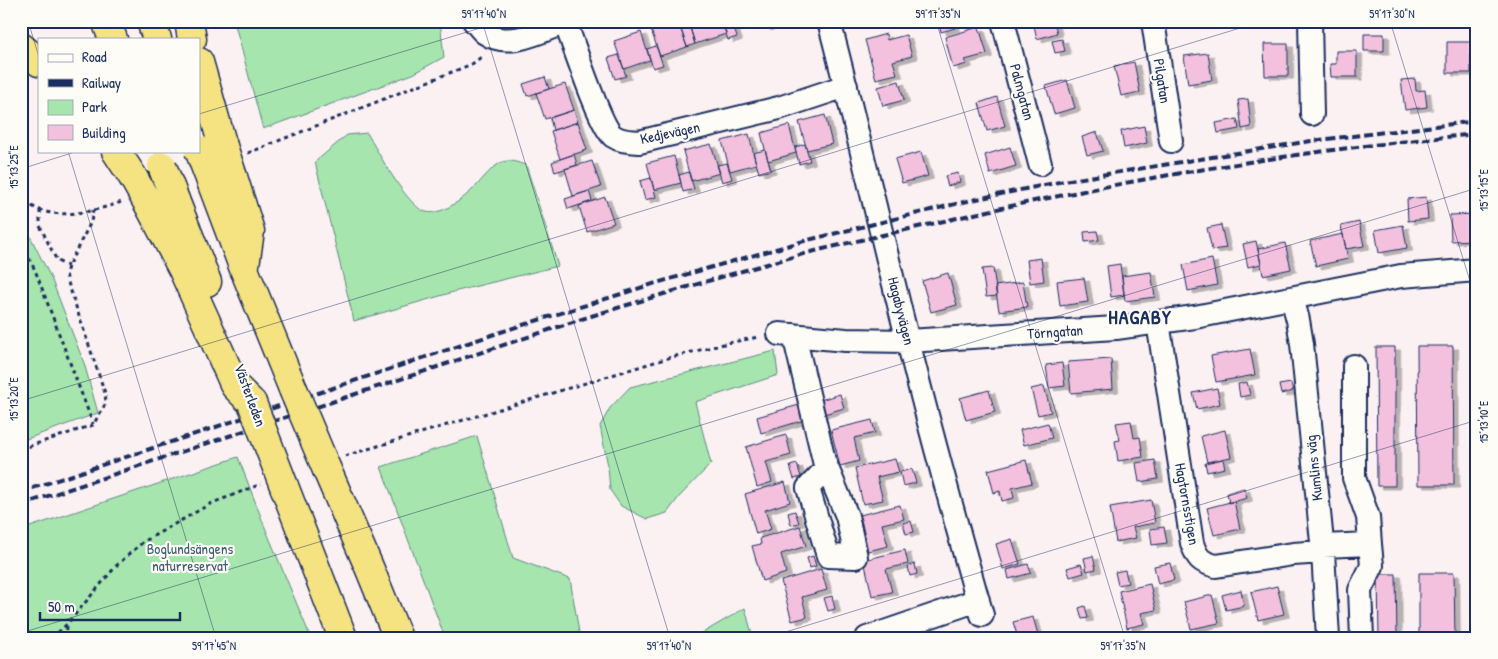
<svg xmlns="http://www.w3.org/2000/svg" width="1498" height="659" font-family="'Patrick Hand',sans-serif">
<defs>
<filter id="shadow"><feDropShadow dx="5.5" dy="3" stdDeviation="0" flood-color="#0004"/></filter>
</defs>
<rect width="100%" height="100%" fill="#fbf0f2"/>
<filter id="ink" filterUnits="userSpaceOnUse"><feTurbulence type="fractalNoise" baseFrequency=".02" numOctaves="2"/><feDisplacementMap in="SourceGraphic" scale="10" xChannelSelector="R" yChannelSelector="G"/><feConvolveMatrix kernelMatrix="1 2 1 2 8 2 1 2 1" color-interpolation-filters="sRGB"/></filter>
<g filter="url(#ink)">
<path fill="#a6e5ad" stroke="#608a86" d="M234,21H440L444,57L413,74L263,129Z
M367,133C377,150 407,207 426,212C443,216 467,196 478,184C485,176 496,162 507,161C513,160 521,164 526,165L558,266L457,291L354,321L315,162L347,135Z
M21,218L51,278L84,363L98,413L21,441Z
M775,351L778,375L695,402L711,464L679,497L667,513L647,519L621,506L610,490L608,466L600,426L610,408L630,387Z
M477,436L513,558L570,579L580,638H445L381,467Z
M238,457L266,530L311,638H21V530Z
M745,608L753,638H694Z"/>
<path fill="#f3c0de" stroke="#1b2f5e" filter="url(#shadow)" d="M668,21H678L687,47L660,56L650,27Z
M678,21H688L695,44L687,47Z
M688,21H722L726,34L695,44Z
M722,21H731L737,37L728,40Z
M731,21H758L734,29Z
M763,21H773L774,25L765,28Z
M938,21H953L955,28L941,32Z
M1033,21H1054L1057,33L1037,39Z
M979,27L987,54L965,60L967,64L953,68L945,37Z
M641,32L650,60L624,69L614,41Z
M886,34L887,40L906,35L912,56L893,61L897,74L876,79L865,40Z
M1364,34H1384V51H1364Z
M1062,39L1065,51L1055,53L1052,41Z
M1447,42H1471V73H1447Z
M1264,44H1288V76H1265Z
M656,46L663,65L653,68L647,49Z
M1336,51H1357V77H1331L1330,64H1336Z
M1208,53L1212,80L1188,84L1184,56Z
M619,55L626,76L615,79L608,58Z
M1134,62L1140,92L1121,96L1114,66Z
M545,77L549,89L527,96L523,84Z
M1415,79L1416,91L1425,90L1427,107L1405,110L1401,80Z
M1067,80L1075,108L1054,114L1046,86Z
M899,81L904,100L883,106L878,87Z
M565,84L574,110L545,119L536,93Z
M997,97L1005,126L987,131L979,103Z
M1248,99L1251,127L1242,129L1238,100Z
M574,110L578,122L553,130L550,118Z
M825,115L832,144L807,150L799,122Z
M1237,119L1239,129L1218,133L1216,123Z
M578,122L587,150L560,159L551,131Z
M789,125L796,153L768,161L761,133Z
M1144,126L1147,143L1124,148L1121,131Z
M1097,132L1103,151L1087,155L1082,137Z
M749,134L756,164L730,171L722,141Z
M711,144L720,173L691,181L683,151Z
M805,144L810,161L799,164L795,147Z
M1010,147L1016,166L990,174L985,155Z
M765,150L771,170L759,173L753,153Z
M921,152L928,176L902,183L895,159Z
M574,154L577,165L555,172L552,162Z
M674,156L681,183L654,190L647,163Z
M592,161L601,187L573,196L565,169Z
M727,163L732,179L722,182L717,165Z
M689,172L694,189L683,192L679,175Z
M958,173L960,182L948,186L945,176Z
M651,178L656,197L645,200L640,181Z
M589,191L592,201L568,209L565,199Z
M605,197L614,223L587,232L579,206Z
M1426,197L1428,219L1408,221L1407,199Z
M1477,214V240L1451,241L1450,215Z
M1359,222L1364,246L1346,249L1341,226Z
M1221,225L1226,248L1212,250L1207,228Z
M1403,225L1407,248L1379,253L1375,230Z
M1097,231L1099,240L1085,242L1084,232Z
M1343,234L1348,259L1316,266L1310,241Z
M1256,241L1261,264L1248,267L1243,244Z
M1285,243L1291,269L1263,275L1258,249Z
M1041,258L1044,281L1030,283L1027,260Z
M1212,259L1217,285L1188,291L1183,265Z
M1120,264L1124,295L1111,297L1107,266Z
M993,268L997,296L986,297L982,269Z
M1151,272L1155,297L1125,301L1122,276Z
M948,273L957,305L931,312L922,281Z
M1084,278L1088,302L1060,306L1057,281Z
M1023,282L1027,307L999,311L995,286Z
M1417,346H1453L1454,485H1418Z
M1376,347H1395V486H1377Z
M1250,349L1255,375L1216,382L1211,356Z
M1111,359L1113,389L1071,393L1068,362Z
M1062,363L1065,386L1049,388L1046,365Z
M1247,382L1250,395L1240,397L1238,384Z
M1291,383L1293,391L1281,394L1279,385Z
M1044,386L1051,412L1038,415L1031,389Z
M1217,388L1220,404L1197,409L1193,393Z
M989,390L995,412L966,420L960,398Z
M840,394L844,408L821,415L817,401Z
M806,403L811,418L761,433L757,417Z
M872,420L875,433L854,438L859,461L840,466L831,430Z
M1131,421L1134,438L1140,437L1143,457L1118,461L1115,441L1120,440L1116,423Z
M1048,423L1052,438L1024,445L1020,430Z
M1225,430L1231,457L1207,462L1201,436Z
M786,435L791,455L766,462L772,482L757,487L746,447Z
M895,459L899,472L877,477L883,500L863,504L855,468Z
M1223,459L1225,468L1207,472L1205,463Z
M1026,460L1032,483L1012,488L1014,498L1002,501L1000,491L994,493L988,470Z
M1155,460L1158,479L1139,482L1136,463Z
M797,464L801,477L794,479L790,466Z
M912,469L916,483L903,486L900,472Z
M785,482L790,502L765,510L771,529L756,534L745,494Z
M1244,488L1247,498L1229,503L1227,493Z
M1151,500L1155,523L1133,527L1136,538L1116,542L1110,507Z
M1234,501L1240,529L1214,535L1207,508Z
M900,505L904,519L882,524L888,546L868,551L860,515Z
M795,511L799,523L791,525L788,513Z
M911,521L914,532L906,534L903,523Z
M800,526L806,546L781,554L786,573L762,581L752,546L761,544L760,538Z
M1164,527L1167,543L1152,545L1150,529Z
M1012,539L1020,564L1003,569L996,544Z
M905,550L908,564L886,569L892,592L872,596L864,560Z
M813,556L816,566L810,568L807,558Z
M1093,556L1096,569L1087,571L1084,558Z
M1170,563L1174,580L1158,584L1154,566Z
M915,564L917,574L910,576L908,566Z
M1028,564L1031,573L1009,579L1007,570Z
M1081,564L1084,573L1070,577L1067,568Z
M821,569L827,590L802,597L807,617L792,621L781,581Z
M1125,570L1128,583L1118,585L1115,572Z
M1419,573H1454L1455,638H1419Z
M1378,574H1396L1397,638H1379Z
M1150,584L1156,610L1141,613L1144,624L1127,628L1119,591Z
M1277,586L1284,614L1258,620L1251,592Z
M1241,590L1244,606L1226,610L1222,595Z
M1212,595L1219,623L1191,629L1184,602Z
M832,596L835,609L828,611L824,598Z
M1085,606L1088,618L1082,619L1079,608Z
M1033,617L1039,638H1018L1013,622Z"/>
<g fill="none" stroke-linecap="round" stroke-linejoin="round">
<defs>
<path id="minor" d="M474,21C478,25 481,30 485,33C510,50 543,30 568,21
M829,21C857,128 881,234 908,341C931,433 956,524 982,615
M1003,21L1040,164
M1153,21L1171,141
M1310,21L1312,114
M565,22C573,42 600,126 613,136C622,142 630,141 639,142L779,108L846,86
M1292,298L1298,320L1302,344L1323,552L1328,638
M1158,322L1192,543C1197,558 1200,562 1216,566L1293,554L1323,552
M779,334L846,340L908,341L1116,328L1195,317L1401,276L1477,270
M794,335L826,469L808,488L828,556L856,557L847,516L825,463
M1323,546L1370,544L1368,517L1354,478V366
M867,638L978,600
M1362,638L1360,590L1372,566L1370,544"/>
<path id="highway" d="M106,21L113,39
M151,21L157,39
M189,21L192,39
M21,47L39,62
M199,62L222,143
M116,151L133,177
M233,177L250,231L245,265
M212,184L244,269L293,389
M175,200L207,282
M151,209L183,270L235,386L252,403
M327,470L369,567L398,638
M284,486L343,638"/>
</defs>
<use href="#minor" stroke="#1b2f5e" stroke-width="26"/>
<use href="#highway" stroke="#1b2f5e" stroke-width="31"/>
<path stroke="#1b2f5e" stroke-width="3" stroke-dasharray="4 4" stroke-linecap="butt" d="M248,153L472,64L484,55
M21,194C25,198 28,203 32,206C53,221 98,211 121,202
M40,210V226L57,261L68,266
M21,244L35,270L93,424
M21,449L93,425L106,403L105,393L69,286L66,274L68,266L91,222L93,210
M345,456L668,358L728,343L759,337
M52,638L67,624L117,565L143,542L210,504L261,484
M65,638L67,628V624"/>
<use href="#minor" stroke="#fdfcf7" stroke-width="22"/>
<use href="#highway" stroke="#f5e381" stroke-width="28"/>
<path stroke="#1b2f5e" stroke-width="4" stroke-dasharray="8 4" stroke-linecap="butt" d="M21,492L510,329L656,283L804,241L972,200L1064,181L1311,141L1477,121
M21,505L588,317C660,295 733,273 807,253C847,243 887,234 927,225C1108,182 1292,151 1477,134"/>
<defs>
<path id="highway-bridge" d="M222,143L233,177
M199,150L212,184
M162,166L175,200
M133,177L151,209
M293,389L327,470
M252,403L284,486"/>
</defs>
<use href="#highway-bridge" stroke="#1b2f5e" stroke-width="31" stroke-linecap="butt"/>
<use href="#highway-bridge" stroke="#f5e381" stroke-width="28"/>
</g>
</g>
<path fill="none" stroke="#1b2f5e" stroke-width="1" stroke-opacity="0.45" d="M28,21L39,57M482,21L670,638M936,21L1125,638M1390,21L1477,304M199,114L503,21M68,151L216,638M21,169L78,151M21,401L1263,21M21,633L1477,188M766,638L1477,420"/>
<g text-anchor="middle" stroke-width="4.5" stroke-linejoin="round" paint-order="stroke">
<g font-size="15" fill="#1b2f5e" stroke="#fdfcf7">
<text transform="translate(1162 81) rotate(81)" y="5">Pilgatan</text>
<text transform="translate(1022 92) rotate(75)" y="5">Palmgatan</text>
<text transform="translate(670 133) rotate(-12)" y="5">Kedjevägen</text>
<text transform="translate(901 311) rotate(76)" y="5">Hagabyvägen</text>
<text transform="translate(1055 332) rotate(-4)" y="5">Törngatan</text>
<text transform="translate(250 395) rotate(70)" y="5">Västerleden</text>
<text transform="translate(1314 468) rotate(-96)" y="5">Kumlins väg</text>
<text transform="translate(1187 504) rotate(80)" y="5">Hagtornsstigen</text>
</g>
<g font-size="15" fill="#3e5c72" stroke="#fdfcf7">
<text x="190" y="554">Boglundsängens<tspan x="190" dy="17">naturreservat</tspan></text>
</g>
<g font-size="20" font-weight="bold" letter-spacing="1" fill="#1b2f5e" stroke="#fdfcf7">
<text x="1140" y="324">HAGABY</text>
</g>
</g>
<rect width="1498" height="659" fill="none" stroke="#fdfcf7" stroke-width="55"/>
<rect x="38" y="38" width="162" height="115" fill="#fdfcf7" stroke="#a3aaba"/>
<rect x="48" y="54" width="25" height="8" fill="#fdfcf7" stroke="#a3aaba"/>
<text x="82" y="62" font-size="15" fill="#1b2f5e">Road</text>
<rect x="48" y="79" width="25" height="8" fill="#1b2f5e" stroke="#a3aaba"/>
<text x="82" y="88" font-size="15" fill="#1b2f5e">Railway</text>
<rect x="48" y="100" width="25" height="15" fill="#a6e5ad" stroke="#a3aaba"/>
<text x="82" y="112" font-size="15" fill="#1b2f5e">Park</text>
<rect x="48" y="125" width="25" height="15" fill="#f3c0de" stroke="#a3aaba"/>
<text x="82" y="138" font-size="15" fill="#1b2f5e">Building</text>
<path d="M40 612v8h140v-8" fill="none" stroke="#1b2f5e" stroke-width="2.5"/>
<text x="48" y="612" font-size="15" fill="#1b2f5e" stroke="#fdfcf7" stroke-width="4" paint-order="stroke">50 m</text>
<rect x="28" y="28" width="1442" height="604" fill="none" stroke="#1b2f5e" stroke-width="2"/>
<g font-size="12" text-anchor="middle" fill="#1b2f5e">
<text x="484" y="18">59°17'40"N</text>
<text x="938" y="18">59°17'35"N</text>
<text x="1392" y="18">59°17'30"N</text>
<text transform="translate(14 167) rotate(-90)" y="4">15°13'25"E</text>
<text transform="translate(1484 190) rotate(-90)" y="4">15°13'15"E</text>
<text transform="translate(14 399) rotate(-90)" y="4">15°13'20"E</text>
<text transform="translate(1484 422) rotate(-90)" y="4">15°13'10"E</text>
<text x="214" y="650">59°17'45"N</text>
<text x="669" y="650">59°17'40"N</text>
<text x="1123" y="650">59°17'35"N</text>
</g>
</svg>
